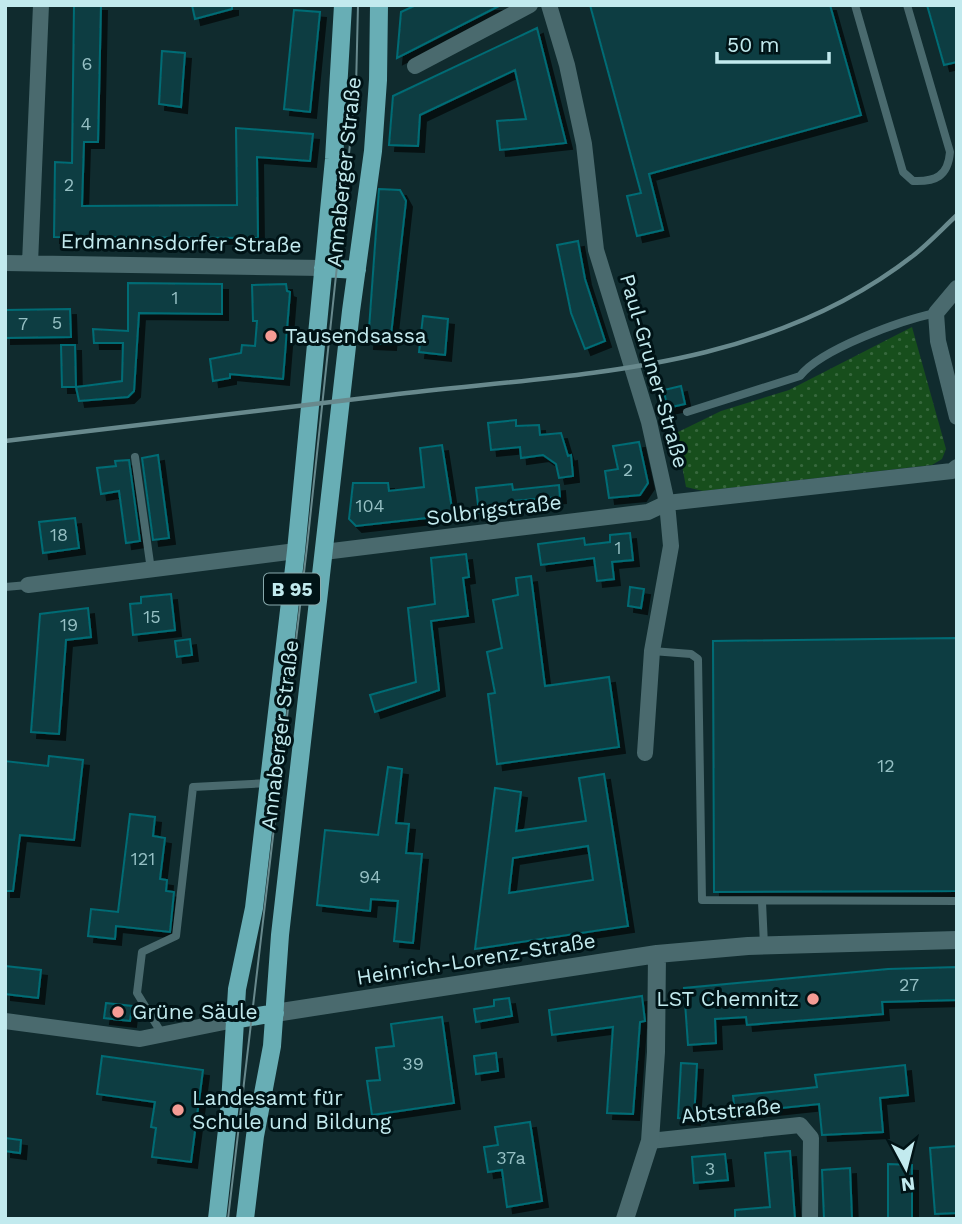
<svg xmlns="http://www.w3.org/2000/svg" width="962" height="1224" font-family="'Work Sans',sans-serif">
<defs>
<pattern id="grass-dots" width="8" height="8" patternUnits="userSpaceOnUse" patternTransform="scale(1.75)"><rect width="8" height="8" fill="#174e1c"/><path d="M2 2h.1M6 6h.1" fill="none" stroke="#37683d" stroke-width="1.8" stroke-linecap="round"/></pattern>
<filter id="shadow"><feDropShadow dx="6" dy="6" stdDeviation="0" flood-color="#0009"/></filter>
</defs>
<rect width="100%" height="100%" fill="#102b2e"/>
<path fill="url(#grass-dots)" d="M912,327L946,449L942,459L932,465L703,491L686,487L676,433L721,411L789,390Z"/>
<path fill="#0e3e43" stroke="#006c75" stroke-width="2" fill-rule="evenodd" filter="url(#shadow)" d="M74,5H101L98,142H84L82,206L237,205L236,128L313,134L310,161L257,157L258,238L54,237L55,162L72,163Z
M192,5H232V9L195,19Z
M416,5H501L397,58L401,12Z
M590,5H830L861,115L649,174L663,230L637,236L627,196L641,193Z
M927,5H957V62L944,65Z
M294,10L320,12L310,112L284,109Z
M537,28L566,143L500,150L497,121L526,119L515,70L420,115L418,146L389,145L393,96Z
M162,51L185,53L181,107L159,104Z
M379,189L400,190L406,201L390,344L368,343Z
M578,241L585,279L605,341L585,349L571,313L557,245Z
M128,283L222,284V314L139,313L134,391L128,397L79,401L76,387L122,381L123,343H94L93,329L128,331Z
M286,284L287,291L290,292L283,379L230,374V378L213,381L210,359L241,353L242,345L255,346L257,321H253L252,285Z
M70,309L71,337L5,338V310Z
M423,316L448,319L445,355L419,352Z
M61,345H75L76,387H62Z
M681,386L685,404L667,408L664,390Z
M516,420V426L539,425L540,435L561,433L568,456L571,455L573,476L559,478L556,464L543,455L521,458L520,447L491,450L488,423Z
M639,442L648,483L640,495L609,498L605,471L618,469L613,446Z
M442,445L453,515L356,526L349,519L353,483H388L389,491L424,487L420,448Z
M158,455L169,538L153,540L142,458Z
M129,460L140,541L126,543L119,491L101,494L97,468L116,466L115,461Z
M512,484L513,490L559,485L560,497L514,501L515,508L479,513L476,488Z
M75,518L79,548L43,553L39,522Z
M630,533L633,560L612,562L614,579L597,581L594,558L541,565L538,544L584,538L585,545L610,542V535Z
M466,554L469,577L463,578L468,616L431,621L439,690L375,712L370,695L416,682L408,608L435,604L431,558Z
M531,576L545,686L609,677L619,747L497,764L488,694L495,693L487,652L502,648L493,600L518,595L516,578Z
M630,587L644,589L641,608L628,606Z
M171,594L175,630L133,635L130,604L141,603V597Z
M88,608L91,637L66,640L59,734L31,732L40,614Z
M957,638V891L714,892L713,641Z
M190,639L192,655L177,657L175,641Z
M49,756L83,760L74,840L20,835L13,891H5V761L48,766Z
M388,767L402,769L396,823L409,824L406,853L422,854L413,943L394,941L398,901L371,899L370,911L317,905L325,830L378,835Z
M604,774L628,926L475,949L495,788L521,792L516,831L586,821L579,778ZM588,846L593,880L509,893L513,858Z
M130,814L155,817L153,836L165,838L160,879L167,880L166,891L174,892L170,932L116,926L115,939L88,936L91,909L118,912Z
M5,966L41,970L38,998L5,994Z
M957,967V1000L882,1002L883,1014L747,1025L746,1017L715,1019L716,1043L688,1045L684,988L888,969Z
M642,996L645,1021L640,1022L633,1114L607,1113L613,1027L552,1035L549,1010Z
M509,998L512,1016L476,1022L474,1009L494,1006V1000Z
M106,1003L132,1006L130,1021L104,1018Z
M442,1017L454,1103L372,1115L367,1081L380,1080L376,1048L394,1046L391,1024Z
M496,1053L498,1071L476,1074L474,1056Z
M102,1056L203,1070L191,1162L152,1157L156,1128L151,1127L155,1102L97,1094Z
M681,1063L697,1064L694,1119L678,1118Z
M905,1065L908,1095L880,1098L883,1132L822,1135L819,1104L735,1113L733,1096L817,1087L815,1075Z
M530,1122L542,1201L507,1207L502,1170L488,1172L484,1147L498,1145L495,1127Z
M5,1138L21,1140L20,1153L5,1151Z
M957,1146V1213L935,1214L930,1148Z
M790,1151L795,1219H735V1210L770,1207L765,1153Z
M725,1154L728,1180L694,1183L692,1157Z
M888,1164L912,1165V1219H888Z
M850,1168L852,1219H824L822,1170Z"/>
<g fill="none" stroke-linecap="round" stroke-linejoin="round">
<path stroke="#4a6a6e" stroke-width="8" d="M855,5L903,172L913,181C936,182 948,176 950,152L907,5
M687,412L800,376C821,349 902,320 936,313
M135,457L151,570
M5,587L28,585
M652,651L691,654L698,659L702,900L957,901
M762,902L764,945
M162,1034L137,993L142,952L176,936L193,787L270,783"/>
<path stroke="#4a6a6e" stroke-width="16" d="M549,5L567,65L584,144L596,250L649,422L667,503L671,546L652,651L645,753
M415,66L530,5
M5,263L323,268
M30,263L41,5
M957,288L936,313L938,341L957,417
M324,552L648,512L667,503L952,471L957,467
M28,585L296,551
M5,1021L140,1039L234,1020
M650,1141L800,1125L811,1138L810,1219"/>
<path stroke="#4a6a6e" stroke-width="18" d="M275,1013L657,954L748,946L957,940
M625,1219L650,1141L656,1052L657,954"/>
<path stroke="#68aeb5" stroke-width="18" d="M323,268L357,270
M234,1020L275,1013
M217,1219L230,1103L237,989L254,908L296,551L334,159L343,5
M245,1219L255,1136L272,1046L280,935L351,311L373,151L378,80L379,5"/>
<path stroke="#68898d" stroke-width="2" d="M228,1219L307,547L356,88L358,5"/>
<path stroke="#68898d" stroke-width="4.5" d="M5,441C133,426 261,410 390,395C572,373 762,374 914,255C929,243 943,228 957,215"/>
</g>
<g fill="#f59c95" stroke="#001316" stroke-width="2.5">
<circle cx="271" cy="336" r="7"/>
<circle cx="813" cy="999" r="7"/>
<circle cx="118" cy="1012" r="7"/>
<circle cx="178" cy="1110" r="7"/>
</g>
<g text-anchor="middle" stroke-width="6" stroke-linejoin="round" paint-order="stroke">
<g font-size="18" fill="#95bfc3">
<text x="87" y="70">6</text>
<text x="86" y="130">4</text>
<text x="69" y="191">2</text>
<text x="175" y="304">1</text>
<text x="57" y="329">5</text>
<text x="23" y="330">7</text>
<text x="628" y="476">2</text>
<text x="370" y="512">104</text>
<text x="59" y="541">18</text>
<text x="618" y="554">1</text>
<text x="152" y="623">15</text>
<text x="69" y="631">19</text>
<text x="886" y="772">12</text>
<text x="143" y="865">121</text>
<text x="370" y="883">94</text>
<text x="909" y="991">27</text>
<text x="413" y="1070">39</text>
<text x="511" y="1164">37a</text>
<text x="710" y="1175">3</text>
</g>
<rect fill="#001316" stroke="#88aaad" stroke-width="2" x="264" y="573.5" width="56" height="31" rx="5"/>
<g font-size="19" font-weight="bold" fill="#c2eaee">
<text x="292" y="596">B 95</text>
</g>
<g font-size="21" fill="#c2eaee" stroke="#001316">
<text transform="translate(344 172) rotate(-84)" y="7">Annaberger Straße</text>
<text transform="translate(181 243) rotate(1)" y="7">Erdmannsdorfer Straße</text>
<text transform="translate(654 371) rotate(74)" y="7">Paul-Gruner-Straße</text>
<text transform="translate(494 510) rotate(-7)" y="7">Solbrigstraße</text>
<text transform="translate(280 735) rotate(-83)" y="7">Annaberger Straße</text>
<text transform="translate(476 959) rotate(-9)" y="7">Heinrich-Lorenz-Straße</text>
<text transform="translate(731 1111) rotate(-6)" y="7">Abtstraße</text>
</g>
<g font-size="21" fill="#c2eaee" stroke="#001316" text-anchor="start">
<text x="285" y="343">Tausendsassa</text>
<text x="799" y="1006" text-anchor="end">LST Chemnitz</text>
<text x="132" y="1019">Grüne Säule</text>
<text x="192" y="1105">Landesamt für<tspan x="192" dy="24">Schule und Bildung</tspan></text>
</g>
</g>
<rect width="962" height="1224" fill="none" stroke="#c2eaee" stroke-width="14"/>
<g transform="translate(906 1168) rotate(173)" stroke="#001316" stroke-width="5" paint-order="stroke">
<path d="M0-5L12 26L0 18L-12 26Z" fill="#c2eaee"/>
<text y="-10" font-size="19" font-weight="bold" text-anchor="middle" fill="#c2eaee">N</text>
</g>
<path d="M717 52v10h112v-10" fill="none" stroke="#c2eaee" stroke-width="3.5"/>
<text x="727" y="52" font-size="21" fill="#c2eaee" stroke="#001316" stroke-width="5" paint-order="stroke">50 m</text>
</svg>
